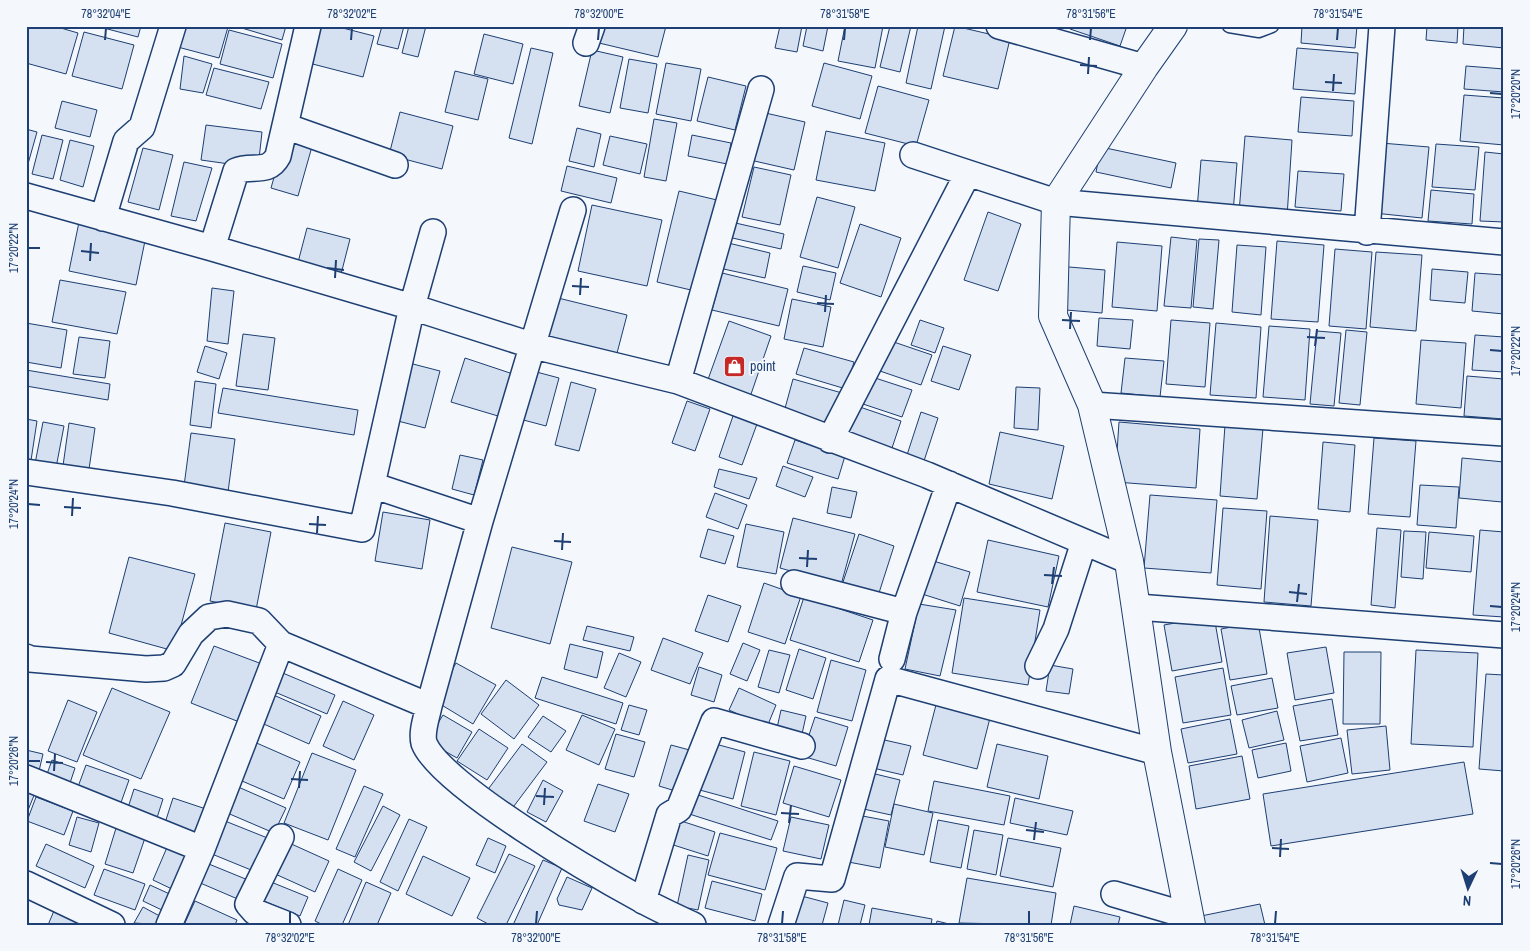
<svg xmlns="http://www.w3.org/2000/svg" width="1530" height="951" font-family="'Archivo Narrow',sans-serif">
<rect width="100%" height="100%" fill="#f4f7fb"/>
<path fill="#d5e0f0" stroke="#1d3f73" d="M26,26H54L78,33L66,74L26,63Z
M96,26H141L138,37Z
M179,26L228,27L219,58L174,46Z
M235,26H286L282,40Z
M310,26H335L374,36L363,77L301,61Z
M382,26H404L398,49L377,44Z
M409,26H426L418,57L402,53Z
M604,26H666L658,57L599,43Z
M780,26H802L797,52L775,48Z
M807,26H828L823,51L803,46Z
M845,26H883L875,68L838,61Z
M890,26H911L900,72L880,67Z
M918,26H945L931,89L906,83Z
M955,26L1010,39L998,89L943,76Z
M1071,26H1127L1120,46L1070,29Z
M1302,26H1357L1355,48L1301,43Z
M1427,26H1458L1457,43L1426,40Z
M1464,26H1504V48L1463,44Z
M229,30L282,44L273,78L220,64Z
M84,32L134,45L122,89L72,76Z
M484,34L523,44L513,84L474,74Z
M531,48L553,53L532,144L509,138Z
M1297,48L1358,53L1355,94L1293,89Z
M592,50L623,57L610,113L579,106Z
M184,56L212,64L203,93L180,89Z
M629,59L657,64L648,113L620,108Z
M666,63L701,69L691,121L656,114Z
M824,63L872,76L860,119L812,106Z
M1466,66L1504,69V92L1464,89Z
M214,68L269,82L261,109L206,95Z
M455,71L488,79L478,120L445,112Z
M708,77L746,86L735,130L697,121Z
M878,86L929,100L916,146L865,133Z
M1464,95L1504,98V145L1460,141Z
M1301,97L1354,101L1352,136L1298,132Z
M62,101L97,110L90,137L55,128Z
M400,112L453,126L442,169L389,155Z
M761,112L805,122L794,170L750,160Z
M654,119L677,123L666,181L644,177Z
M206,125L262,132L258,168L201,160Z
M577,128L601,134L594,167L569,161Z
M26,129L37,132L26,171Z
M826,131L885,143L875,191L816,180Z
M42,135L63,140L53,179L32,174Z
M286,135L313,143L298,196L271,188Z
M692,135L731,143L727,164L688,156Z
M610,136L647,144L640,174L603,165Z
M1245,136L1292,140L1287,217L1239,213Z
M70,140L94,146L83,187L60,180Z
M1381,143L1429,147L1422,218L1374,213Z
M1436,144L1479,147L1475,190L1432,187Z
M1101,147L1176,163L1171,188L1096,172Z
M143,148L173,155L159,210L128,202Z
M1485,152L1504,154V222L1480,221Z
M1201,160L1237,163L1233,213L1197,210Z
M184,162L212,168L196,221L171,216Z
M567,166L617,178L611,203L561,191Z
M754,167L791,175L780,225L742,217Z
M1298,171L1344,174L1341,211L1295,207Z
M1431,190L1474,194L1472,224L1428,221Z
M679,191L717,200L695,291L657,282Z
M817,197L855,207L838,268L800,257Z
M592,205L662,220L647,286L578,271Z
M988,212L1021,224L998,291L964,280Z
M79,222L146,236L136,285L69,271Z
M731,222L784,234L781,249L728,237Z
M860,224L901,238L881,297L840,283Z
M307,228L350,239L339,282L296,270Z
M1171,237L1197,240L1191,308L1164,306Z
M1199,239L1219,240L1213,309L1193,307Z
M1277,241L1324,245L1318,322L1271,319Z
M724,242L770,253L765,278L719,268Z
M1117,242L1162,246L1157,311L1112,307Z
M1237,245L1266,247L1261,315L1232,312Z
M1335,249L1372,252L1366,329L1329,326Z
M1376,252L1422,255L1416,331L1370,327Z
M803,266L836,273L830,300L797,292Z
M1057,266L1105,270L1102,313L1054,309Z
M1432,269L1468,272L1465,303L1430,300Z
M722,273L788,289L779,326L712,310Z
M1475,273L1504,275V314L1472,311Z
M60,280L126,292L117,334L52,322Z
M212,288L234,291L228,344L207,341Z
M550,296L627,315L616,357L539,339Z
M792,299L831,307L823,347L784,339Z
M1099,318L1133,320L1130,349L1097,346Z
M920,320L944,328L935,353L911,345Z
M1171,320L1210,323L1205,387L1166,384Z
M729,321L771,336L749,400L706,385Z
M26,323L67,330L61,368L26,362Z
M1216,323L1261,327L1256,398L1210,395Z
M1269,326L1310,329L1305,400L1263,397Z
M1346,330L1367,332L1360,405L1339,403Z
M1317,331L1341,333L1334,406L1310,404Z
M243,334L275,338L268,390L236,386Z
M1475,335L1504,337V372L1472,370Z
M79,337L110,341L105,378L73,374Z
M885,339L932,355L921,385L874,369Z
M1421,340L1466,343L1461,408L1416,404Z
M205,346L227,353L219,379L197,372Z
M943,346L971,355L959,390L931,381Z
M804,348L854,362L846,389L796,374Z
M465,358L513,374L498,416L451,402Z
M1125,358L1164,361L1160,397L1121,393Z
M409,363L440,371L425,428L394,420Z
M26,370L110,384L108,400L26,386Z
M529,370L559,378L546,426L516,418Z
M866,375L912,390L902,417L857,402Z
M1467,376L1504,379V419L1464,416Z
M793,379L842,393L833,426L784,412Z
M195,381L216,384L211,428L190,425Z
M571,382L596,389L579,451L555,445Z
M1016,387L1040,388L1038,430L1014,428Z
M223,388L358,410L354,435L218,413Z
M687,401L710,409L695,451L672,443Z
M851,404L901,421L892,448L841,431Z
M921,412L938,418L923,464L906,458Z
M733,416L757,424L742,465L719,457Z
M26,419L37,421L30,467L26,466Z
M43,422L64,426L55,473L34,469Z
M1119,422L1200,429L1196,488L1115,482Z
M69,423L95,428L88,476L62,473Z
M1225,425L1263,428L1257,499L1220,496Z
M1000,432L1064,446L1052,499L989,484Z
M191,433L235,439L228,492L184,486Z
M1374,438L1416,441L1410,517L1368,514Z
M795,440L845,456L838,479L787,463Z
M1323,442L1355,445L1350,512L1318,509Z
M460,455L483,460L474,495L452,489Z
M1462,458L1504,462L1502,502L1459,498Z
M783,466L813,477L805,497L776,486Z
M719,469L757,478L749,499L714,487Z
M1420,485L1459,487L1456,528L1417,525Z
M832,487L857,492L851,518L827,513Z
M715,493L747,505L738,529L706,517Z
M1150,495L1217,500L1211,573L1144,568Z
M1223,508L1267,511L1261,589L1217,585Z
M383,512L430,520L422,569L375,561Z
M1270,516L1318,520L1311,606L1264,602Z
M793,518L855,534L841,585L780,568Z
M225,523L271,532L256,610L210,601Z
M746,524L784,532L776,574L737,567Z
M1377,528L1401,530L1395,608L1371,605Z
M708,529L734,536L725,564L700,557Z
M1480,530L1504,532V617L1473,615Z
M1404,531L1426,532L1423,579L1401,577Z
M1429,532L1474,536L1471,572L1426,568Z
M859,534L894,546L878,596L842,585Z
M988,540L1059,556L1048,607L977,592Z
M512,547L572,562L550,644L491,628Z
M129,557L195,574L174,651L109,633Z
M930,560L970,572L960,606L922,594Z
M764,583L801,596L785,644L748,632Z
M708,595L741,606L728,642L695,631Z
M804,597L873,620L859,662L790,640Z
M964,598L1040,610L1028,685L952,673Z
M919,604L956,610L940,676L905,669Z
M1214,616L1222,662L1172,671L1164,625Z
M1258,622L1267,674L1230,680L1221,629Z
M587,626L634,637L630,651L583,640Z
M663,638L703,653L690,684L651,670Z
M743,643L760,650L747,681L730,674Z
M570,644L603,652L597,678L564,669Z
M214,646L270,667L247,725L191,703Z
M1326,647L1334,693L1295,700L1287,653Z
M799,649L826,658L813,699L786,690Z
M769,650L790,655L779,693L758,687Z
M1416,650L1478,653L1473,747L1411,744Z
M1344,652H1381L1380,724H1343Z
M619,653L641,662L626,697L604,688Z
M831,660L866,670L852,721L817,712Z
M456,663L496,685L473,724L435,701Z
M1050,665L1073,669L1069,694L1046,691Z
M699,667L722,675L714,702L691,695Z
M1223,668L1231,715L1183,723L1175,677Z
M278,671L335,695L327,714L270,690Z
M1486,674L1504,675V771L1479,769Z
M542,677L623,703L616,724L535,698Z
M1272,678L1278,708L1237,715L1231,686Z
M506,680L539,705L514,739L481,714Z
M112,688L170,712L141,779L83,755Z
M739,688L776,705L767,727L729,710Z
M269,693L321,716L309,744L257,721Z
M1332,699L1338,735L1300,741L1293,706Z
M68,700L97,712L77,762L48,751Z
M343,701L374,715L354,760L323,746Z
M937,701L991,714L977,769L923,755Z
M629,705L647,710L639,735L621,730Z
M781,710L806,716L802,734L777,728Z
M1277,711L1284,740L1249,748L1242,720Z
M443,715L472,732L457,758L427,741Z
M582,715L615,729L599,765L566,750Z
M543,716L566,731L551,752L528,737Z
M815,717L848,727L836,766L802,756Z
M1230,719L1237,754L1188,763L1181,729Z
M1386,726L1390,770L1352,774L1347,730Z
M479,729L508,748L487,780L457,761Z
M616,734L645,742L634,777L605,769Z
M1341,738L1348,773L1307,782L1300,746Z
M880,739L911,746L903,775L873,768Z
M252,741L300,762L284,799L235,778Z
M708,742L745,752L733,799L696,789Z
M1286,743L1291,771L1258,778L1252,750Z
M522,744L547,762L511,810L486,792Z
M997,744L1048,756L1039,799L987,787Z
M671,745L697,752L682,793L659,786Z
M26,750L43,754L39,771L26,768Z
M754,752L790,761L776,815L741,806Z
M312,753L356,770L328,840L284,823Z
M1242,756L1250,799L1196,809L1189,766Z
M52,760L75,768L69,786L46,777Z
M1464,762L1473,814L1271,846L1263,794Z
M86,765L129,780L118,811L75,795Z
M794,766L841,780L829,817L783,803Z
M867,772L900,780L891,815L859,808Z
M543,780L563,791L546,822L527,812Z
M934,781L1010,796L1004,825L928,811Z
M598,784L629,794L615,832L584,821Z
M236,786L286,808L274,833L225,812Z
M364,786L383,794L355,857L336,849Z
M26,789L35,793L26,815Z
M134,789L163,799L155,824L126,814Z
M689,792L778,821L771,840L683,812Z
M36,797L73,811L64,835L27,821Z
M173,798L212,811L203,838L164,826Z
M1015,798L1073,811L1067,835L1010,823Z
M894,804L933,813L924,855L885,847Z
M383,806L400,815L371,871L354,862Z
M852,814L889,821L880,868L843,861Z
M77,817L99,823L91,852L69,845Z
M791,817L829,825L821,859L783,851Z
M672,818L715,832L708,856L664,842Z
M220,819L270,839L256,872L207,852Z
M409,819L427,827L398,891L380,882Z
M938,820L969,826L961,868L930,862Z
M117,825L146,835L133,873L105,864Z
M974,830L1003,835L996,875L967,869Z
M720,833L777,848L765,890L708,875Z
M488,838L506,846L495,873L476,865Z
M1008,838L1061,848L1053,887L1000,876Z
M287,842L329,861L315,892L273,873Z
M46,844L94,866L85,888L36,866Z
M168,845L190,855L174,890L153,880Z
M509,854L535,866L506,925H490L477,918Z
M688,855L709,860L698,910L677,906Z
M423,856L470,878L452,916L406,894Z
M199,860L248,880L240,900L191,879Z
M543,860L562,868L537,925H513Z
M104,869L145,884L135,910L94,895Z
M338,869L362,880L342,925H323L315,921Z
M567,877L592,888L582,910L559,905L557,899Z
M967,878L1056,893L1051,925L959,923Z
M712,881L762,894L755,921L705,908Z
M271,882L308,897L300,916L264,901Z
M366,882L391,893L377,925H348Z
M150,885L174,896L166,912L143,901Z
M794,894L828,903L822,925H787Z
M844,900L865,905L860,925H838Z
M195,901L237,920L235,925H184Z
M1260,904L1265,925H1203L1201,916Z
M56,906L79,917L76,925H48Z
M1074,906L1120,917L1118,925H1070Z
M143,907L167,920L164,925L134,923Z
M872,908L932,919L931,925H869Z
M937,921L953,925H936Z"/>
<g fill="none" stroke-linecap="round" stroke-linejoin="round">
<defs>
<path id="service" d="M1229,26L1259,31L1272,26"/>
<path id="minor" d="M999,26L1144,67
M586,43L592,26
M285,126L395,165
M913,155L1056,202L1504,242
M26,196L212,248L412,307L534,346L678,381L927,475L1129,561
M103,218L126,141L142,127L173,26
M1367,232L1382,26
M212,248L236,171C252,164 268,175 278,156L308,26
M678,381L761,89
M1092,405L1504,433
M830,440L968,173
M26,472L172,493L362,529L412,307L433,232
M372,485L480,521
M794,583L904,612
M1137,607L1504,635
M26,657L30,659L146,669L164,668L173,664L191,634L209,617L227,614L259,621L281,644L429,706C427,716 421,732 424,743C440,785 598,876 642,900C658,909 676,917 693,925
M892,659L904,612L949,484
M1038,666L1056,629L1084,542
M429,706L480,521L573,210
M26,778L202,849
M281,837L248,904L255,912L288,925
M26,884L112,925
M1114,894L1189,916
M643,901L669,815L679,809L714,721L802,746
M169,925L202,849L281,644
M781,925L797,876L832,879L888,679L1157,752"/>
<path id="secondary" d="M1173,26L1144,67L1056,202L1053,316L1092,405L1129,561L1157,752L1191,925"/>
</defs>
<use href="#service" stroke="#1d3f73" stroke-width="15"/>
<use href="#minor" stroke="#1d3f73" stroke-width="28"/>
<use href="#secondary" stroke="#1d3f73" stroke-width="30"/>
<use href="#service" stroke="#f4f7fb" stroke-width="12"/>
<use href="#minor" stroke="#f4f7fb" stroke-width="25"/>
<use href="#secondary" stroke="#f4f7fb" stroke-width="28"/>
</g>
<path fill="none" stroke="#1d3f73" stroke-width="2" d="M105,40L106,28M351,40L352,28M598,40L599,28M844,40L845,28M1090,40L1091,28M1337,40L1338,28M1080,65L1097,66M1088,74L1089,57M1325,82L1342,83M1333,91L1334,74M1490,93L1502,94M28,248H40M81,251L99,253M90,261L91,243M327,268L344,270M335,278L336,260M572,286L589,287M580,295L581,278M817,303L834,304M825,312L826,295M1062,320L1080,321M1070,329L1071,312M1307,337L1325,338M1315,346L1317,329M1490,350L1502,351M28,504L40,505M64,507L81,508M72,516L73,498M309,524L326,525M317,533L318,516M554,541L571,542M562,550L563,533M799,558L817,559M807,567L808,550M1044,575L1062,576M1052,584L1054,567M1289,592L1307,594M1297,602L1299,584M1490,606L1502,607M28,761H40M46,762L63,763M54,771L55,754M291,779L308,780M299,788L300,771M536,796L554,797M544,805L545,788M781,813L799,814M789,823L791,805M1026,830L1044,832M1034,840L1036,822M1272,848L1289,849M1280,857L1281,839M1490,863L1502,864M290,924V911M536,924L537,911M782,924L783,911M1029,924V911M1275,924L1276,911"/>
<defs>
<symbol id="shop-square" viewBox="-11 -11 22 22"><rect x="-9" y="-9" width="18" height="18" rx="4" fill="#c62828" stroke="#f4f7fb"/><path d="M-5-2.5h2.3a2.7 3.5 0 0 1 5.4 0H5L5.5 6h-11ZM-1.5-2.5h3a1.5 2.3 0 0 0-3 0Z" fill="#fff"/></symbol>
</defs>
<g fill-rule="evenodd">
<use href="#shop-square" x="722" y="354" width="25" height="25"/>
</g>
<g text-anchor="middle" stroke-width="4" stroke-linejoin="round" paint-order="stroke">
<g font-size="14" fill="#1d3f73" stroke="#f4f7fb" text-anchor="start">
<text x="750" y="371">point</text>
</g>
</g>
<rect width="1530" height="951" fill="none" stroke="#f4f7fb" stroke-width="55"/>
<g transform="translate(1468 888) rotate(184)" stroke="#f4f7fb" stroke-width="4" paint-order="stroke">
<path d="M0-4L9 19L0 12L-9 19Z" fill="#1d3f73"/>
<text y="-8" font-size="14" font-weight="bold" text-anchor="middle" fill="#1d3f73">N</text>
</g>
<rect x="28" y="28" width="1474" height="896" fill="none" stroke="#1d3f73" stroke-width="2"/>
<g font-size="12" text-anchor="middle" fill="#1d3f73">
<text x="106" y="18">78°32'04"E</text>
<text x="352" y="18">78°32'02"E</text>
<text x="599" y="18">78°32'00"E</text>
<text x="845" y="18">78°31'58"E</text>
<text x="1091" y="18">78°31'56"E</text>
<text x="1338" y="18">78°31'54"E</text>
<text transform="translate(1516 94) rotate(-90)" y="4">17°20'20"N</text>
<text transform="translate(14 248) rotate(-90)" y="4">17°20'22"N</text>
<text transform="translate(1516 351) rotate(-90)" y="4">17°20'22"N</text>
<text transform="translate(14 504) rotate(-90)" y="4">17°20'24"N</text>
<text transform="translate(1516 607) rotate(-90)" y="4">17°20'24"N</text>
<text transform="translate(14 761) rotate(-90)" y="4">17°20'26"N</text>
<text transform="translate(1516 864) rotate(-90)" y="4">17°20'26"N</text>
<text x="290" y="942">78°32'02"E</text>
<text x="536" y="942">78°32'00"E</text>
<text x="782" y="942">78°31'58"E</text>
<text x="1029" y="942">78°31'56"E</text>
<text x="1275" y="942">78°31'54"E</text>
</g>
</svg>
